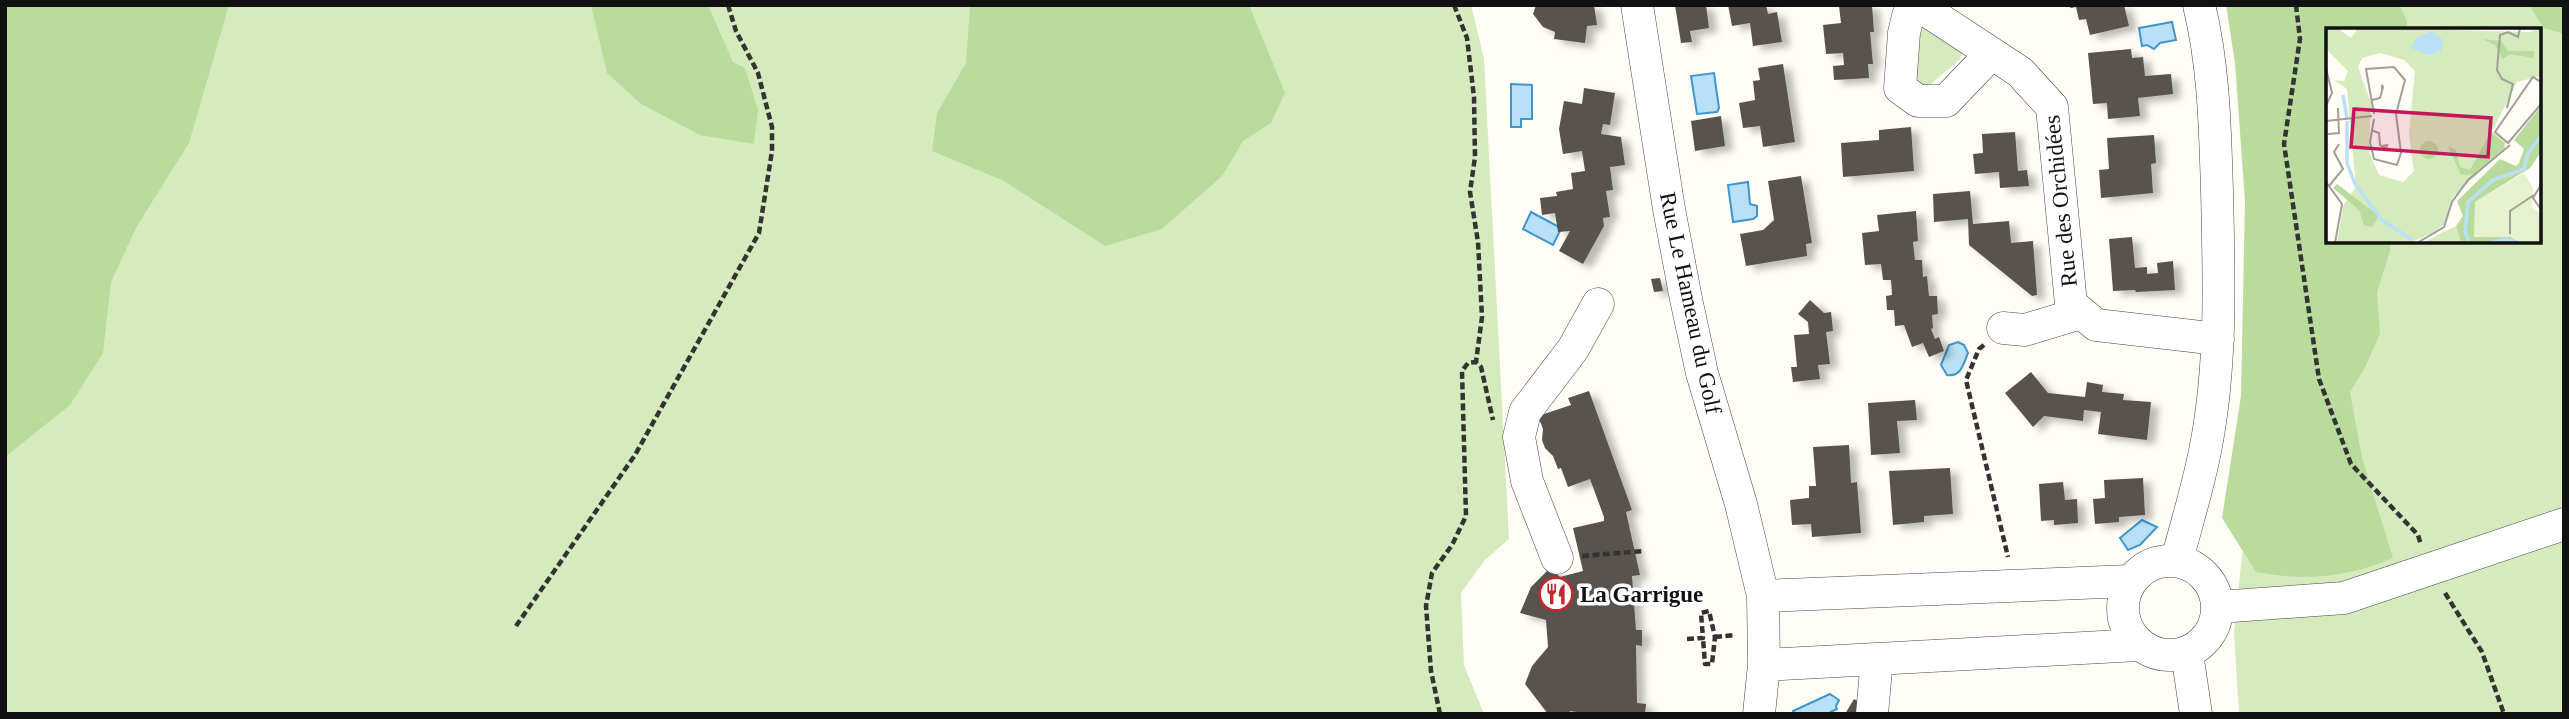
<svg xmlns="http://www.w3.org/2000/svg" width="2569" height="719" font-family="Georgia,serif">
<defs>
<filter id="shadow"><feDropShadow dx="8" dy="4.5" stdDeviation="3.5" flood-color="#0004"/></filter>
</defs>
<rect width="100%" height="100%" fill="#fffdf5"/>
<path fill="#d5ebbd" fill-rule="evenodd" d="M5,5H1471L1484,59L1509,539L1484,561L1461,593L1464,665L1484,714H5Z
M2236,5H2564V714H2239L2234,632L2246,518L2260,269ZM2328,30H2539V242H2328Z
M1924,27L1967,48L1959,60L1930,85H1918L1911,79L1920,30Z"/>
<path fill="#b9dc9c" d="M5,5H229L189,143L137,226L111,282L103,353L70,405L5,457Z
M591,5H708L733,62L745,68L758,110L754,144L700,135L641,104L607,73Z
M970,5H1249L1285,93L1271,123L1243,141L1222,176L1162,229L1105,246L1004,181L932,151L937,113L966,63Z
M2226,5H2400L2407,21V30H2328V242H2390V251L2377,292L2380,334L2365,367L2350,392L2362,458L2393,558C2345,578 2307,581 2256,572L2222,518L2241,396L2245,201L2235,63Z
M2529,5H2564V34L2544,28Z"/>
<path fill="#b9e0f7" stroke="#3f96cf" stroke-width="2" d="M2172,22L2176,40L2160,43L2154,49L2147,45L2142,46L2139,28Z
M1714,73L1719,108L1717,112L1697,114L1691,76Z
M1511,84L1532,85V119H1521V127H1511Z
M1748,182L1750,204L1757,206V216L1753,219L1733,222L1728,185Z
M1531,212L1559,227L1560,231L1553,245L1523,229Z
M1958,342L1964,345L1968,353C1963,365 1961,377 1947,375L1941,365L1949,345Z
M2142,520L2157,527L2140,545L2128,550L2120,538Z
M1830,694L1839,700L1836,706L1837,709L1827,714H1795L1793,711Z"/>
<path fill="#5a524d" filter="url(#shadow)" d="M1536,5H1594L1597,25L1587,26L1585,43L1554,39L1555,32L1543,27L1533,14Z
M1675,5H1706L1709,28L1690,31L1692,42L1681,43Z
M1728,5H1766L1768,14L1777,12L1782,42L1753,46L1750,23L1732,26Z
M1872,5L1874,32H1870L1873,64H1868L1869,78L1834,80L1833,66L1844,65L1843,53L1826,54L1823,25L1841,23L1839,6Z
M2068,5H2124L2129,26L2090,35L2086,19L2079,20L2076,7L2071,8Z
M2131,49L2132,58L2143,57L2145,76L2171,74L2173,94L2138,98L2140,116L2108,119L2107,103L2093,104L2088,53Z
M1783,64L1795,142L1763,147L1760,126L1743,128L1739,103L1755,100L1753,81L1760,80L1758,68Z
M1584,88L1615,93L1610,125L1603,124L1601,134L1621,137L1625,165L1610,167L1613,190L1606,191L1610,217L1603,218L1604,226L1583,264L1559,251L1570,231L1558,232L1555,213L1542,215L1540,198L1557,196L1556,192L1573,189L1571,173L1585,171L1582,151L1563,154L1559,129L1564,101L1582,104Z
M1721,116L1725,146L1695,151L1691,121Z
M1911,127L1914,171L1843,177L1841,143L1879,140V130Z
M2015,132L2018,171L2027,170L2029,186L2000,188L1999,172L1975,174L1973,154L1983,153L1982,134Z
M2154,135L2156,163L2151,164L2153,193L2101,198L2099,170L2109,169L2107,138Z
M1801,176L1812,243L1806,244L1807,256L1746,266L1740,234L1763,230L1774,220L1768,181Z
M1970,191L1973,224L2009,221L2011,243L2033,241L2037,295L2032,296L1969,245L1968,219L1934,222L1933,194Z
M1916,211L1918,241L1913,242L1915,260H1922L1923,277L1927,276L1929,296H1937L1938,314L1932,315L1933,328L1931,329L1935,339L1939,337L1944,351L1929,357L1923,343L1912,347L1904,325L1895,326L1894,310H1887L1886,296L1892,295L1891,280H1883L1881,264L1865,265L1862,233L1879,231L1877,215Z
M2132,237L2135,268L2147,267V274L2158,273L2157,263L2173,261L2175,290L2136,292L2135,290L2113,291L2109,239Z
M1660,278L1663,291L1654,292L1651,279Z
M1810,300L1824,313L1831,312L1833,331L1826,332L1830,364L1818,365L1820,379L1793,382L1791,367H1797L1794,335L1809,334L1808,322L1798,314Z
M2031,372L2048,393L2085,397L2087,382L2103,385L2102,392L2124,394L2123,400L2151,402L2147,440L2098,434L2101,412L2084,410L2083,421L2044,416L2033,427L2005,393Z
M1589,391L1632,510L1626,512L1640,575L1632,576L1636,630H1642V646L1636,645L1637,703L1646,704L1645,714H1590L1570,711L1568,714H1548L1525,684L1532,666L1548,647L1546,620L1520,613L1531,587L1550,568L1560,577L1583,571L1573,528L1604,521V517L1590,479L1568,487L1561,468L1558,469L1553,456L1545,448L1542,440L1543,429L1538,416L1571,405L1568,398Z
M1915,400L1917,420L1897,421L1900,453L1871,455L1868,403Z
M1849,445L1851,483L1857,482L1861,533L1812,537L1811,524L1792,525L1790,500L1809,498V486H1816L1813,447Z
M1950,468L1953,514L1924,516V522L1893,525L1889,471Z
M2143,478L2145,515L2119,517V522L2095,524L2093,499L2105,498L2104,480Z
M2063,482L2065,500L2077,499L2078,523L2054,525V520L2041,521L2039,484Z
M1854,699L1864,705L1858,714H1845Z"/>
<g fill="none" stroke-linecap="round" stroke-linejoin="round">
<defs>
<path id="minor" d="M1637,5L1669,209L1686,299L1702,373L1741,504L1763,596L1764,665L1759,714
M1991,54L1946,101H1918L1900,88L1904,33L1908,16L1921,7L2020,72L2052,107L2071,304L2096,325L2218,339
M2003,328L2025,330L2081,313
M1557,558L1527,481L1519,437L1525,412L1573,349L1598,304
M2177,560C2187,522 2199,484 2206,446C2222,362 2219,276 2217,191C2215,128 2214,66 2199,5
M2123 608a47 47 0 1 1 94 0a47 47 0 1 1-94 0Z
M1763,596L2129,581
M2218,607L2344,598L2564,524
M2187,653L2196,714
M1764,665L2139,645
M1872,714L1877,659"/>
</defs>
<use href="#minor" stroke="#444" stroke-width="33"/>
<path stroke="#333" stroke-width="4.5" stroke-dasharray="7 3.5" stroke-linecap="butt" d="M1454,5L1467,38L1474,97L1475,157L1470,192L1478,242L1482,317L1476,362
M2296,5L2300,39L2284,144L2319,379L2351,464L2418,535L2421,545
M1984,345L1979,349L1966,380L2008,557
M1582,556L1644,551
M2445,593L2482,652L2504,714
M516,626L635,455L759,233L772,151V127L758,73L736,31L728,5
M1715,637L1734,635
M1687,639L1703,638L1701,613L1709,611L1715,637L1712,664H1705L1703,638
M1440,714L1431,671L1426,606L1432,573L1452,545L1466,516L1462,371L1468,363L1476,362L1481,367L1493,420"/>
<use href="#minor" stroke="#fff" stroke-width="32"/>
</g>
<defs>
<symbol id="restaurant-ring" viewBox="-11 -11 22 22"><circle r="9.5" fill="#fff" stroke="#c4262e" stroke-width="1.5"/><path d="M-5-6h1v4h1v-4h1v4h1v-4h1v5L-1.5 .5V6h-2V.5L-5-1ZM5-6V6H3V1.5H1.5Q1.5-4 5-6Z" fill="#c4262e"/></symbol>
</defs>
<g fill-rule="evenodd">
<use href="#restaurant-ring" x="1537" y="575" width="38" height="38"/>
</g>
<g text-anchor="middle" stroke-width="7" stroke-linejoin="round" paint-order="stroke">
<g font-size="23" fill="#111" stroke="#fff">
<text transform="translate(2060 201) rotate(-96)" y="8">Rue des Orchidées</text>
<text transform="translate(1691 303) rotate(78)" y="8">Rue Le Hameau du Golf</text>
</g>
<g font-size="23" font-weight="bold" fill="#111" stroke="#fff" text-anchor="start">
<text x="1580" y="602">La Garrigue</text>
</g>
</g>
<g transform="translate(2326 28)">
<rect width="215" height="215" fill="#fffdf5"/>
<path d="M0,0H11L25,10L32,0L204,4L215,0V48L191,54L166,103L180,115L178,121L127,169L119,195L108,204L84,215H11L17,178L30,159L21,61L8,52L18,53L22,43L0,21ZM54,25L78,32L89,43L83,106L88,143L77,154L53,147L43,124L45,75L32,39L36,30ZM130,198L135,215H98L113,206Z" fill="#d5ebbd" fill-rule="evenodd"/>
<path d="M156,11L175,13L182,23H208V30L184,26L177,31L169,17ZM215,78V124L204,140L149,174V209H184L197,215H135L130,198L137,188L131,173L174,131L190,138L193,135L198,121L188,112ZM165,104L178,115V120L147,146L135,147L122,118L130,122L134,139L144,142ZM94 122a9 9 0 1 1 18 0a9 9 0 1 1-18 0ZM11,156L53,188L46,199L38,197L33,182L7,160Z" fill="#b9dc9c"/>
<path d="M198,145L207,160L206,179L215,186V215H197L184,209H148L149,174Z" fill="#e6f2cf"/>
<path d="M106,3L117,12L115,23L103,27L85,20L90,10Z" fill="#b9e0f7"/>
<path fill="none" stroke="#b9e0f7" stroke-width="3.5" d="M17,67L21,90M21,93V135L29,156L55,191L86,212M144,215L139,204L142,174L167,152L198,141L202,125L216,107M164,215L180,211L192,215"/>
<path fill="none" stroke="#a09f9a" stroke-width="2" d="M0,40L6,65L0,78M216,55L207,49L169,104L182,115L216,75M46,72L54,70L57,59L56,57V63M181,80L187,56L176,51L171,42L174,7L182,4L192,9L194,0M48,86L40,41L68,39L79,52L70,86L75,125L71,137L48,131L44,114L48,91M0,93L46,88M45,102L53,105L54,117L60,121L61,117L56,118M2,106L13,105L12,80M0,154L16,176L9,215M216,155L207,170L216,183M3,158L17,141L8,124L13,116M184,206V183L208,167M91,215L118,199L126,174L142,152L184,117"/>
<path fill="#c2185b" fill-opacity="0.15" stroke="#c2185b" stroke-width="3.5" d="M28,81L165,90L162,129L25,119Z"/>
<rect width="215" height="215" fill="none" stroke="#111" stroke-width="3.5"/>
</g>
<rect width="2569" height="719" fill="none" stroke="#111111" stroke-width="14"/>
</svg>
